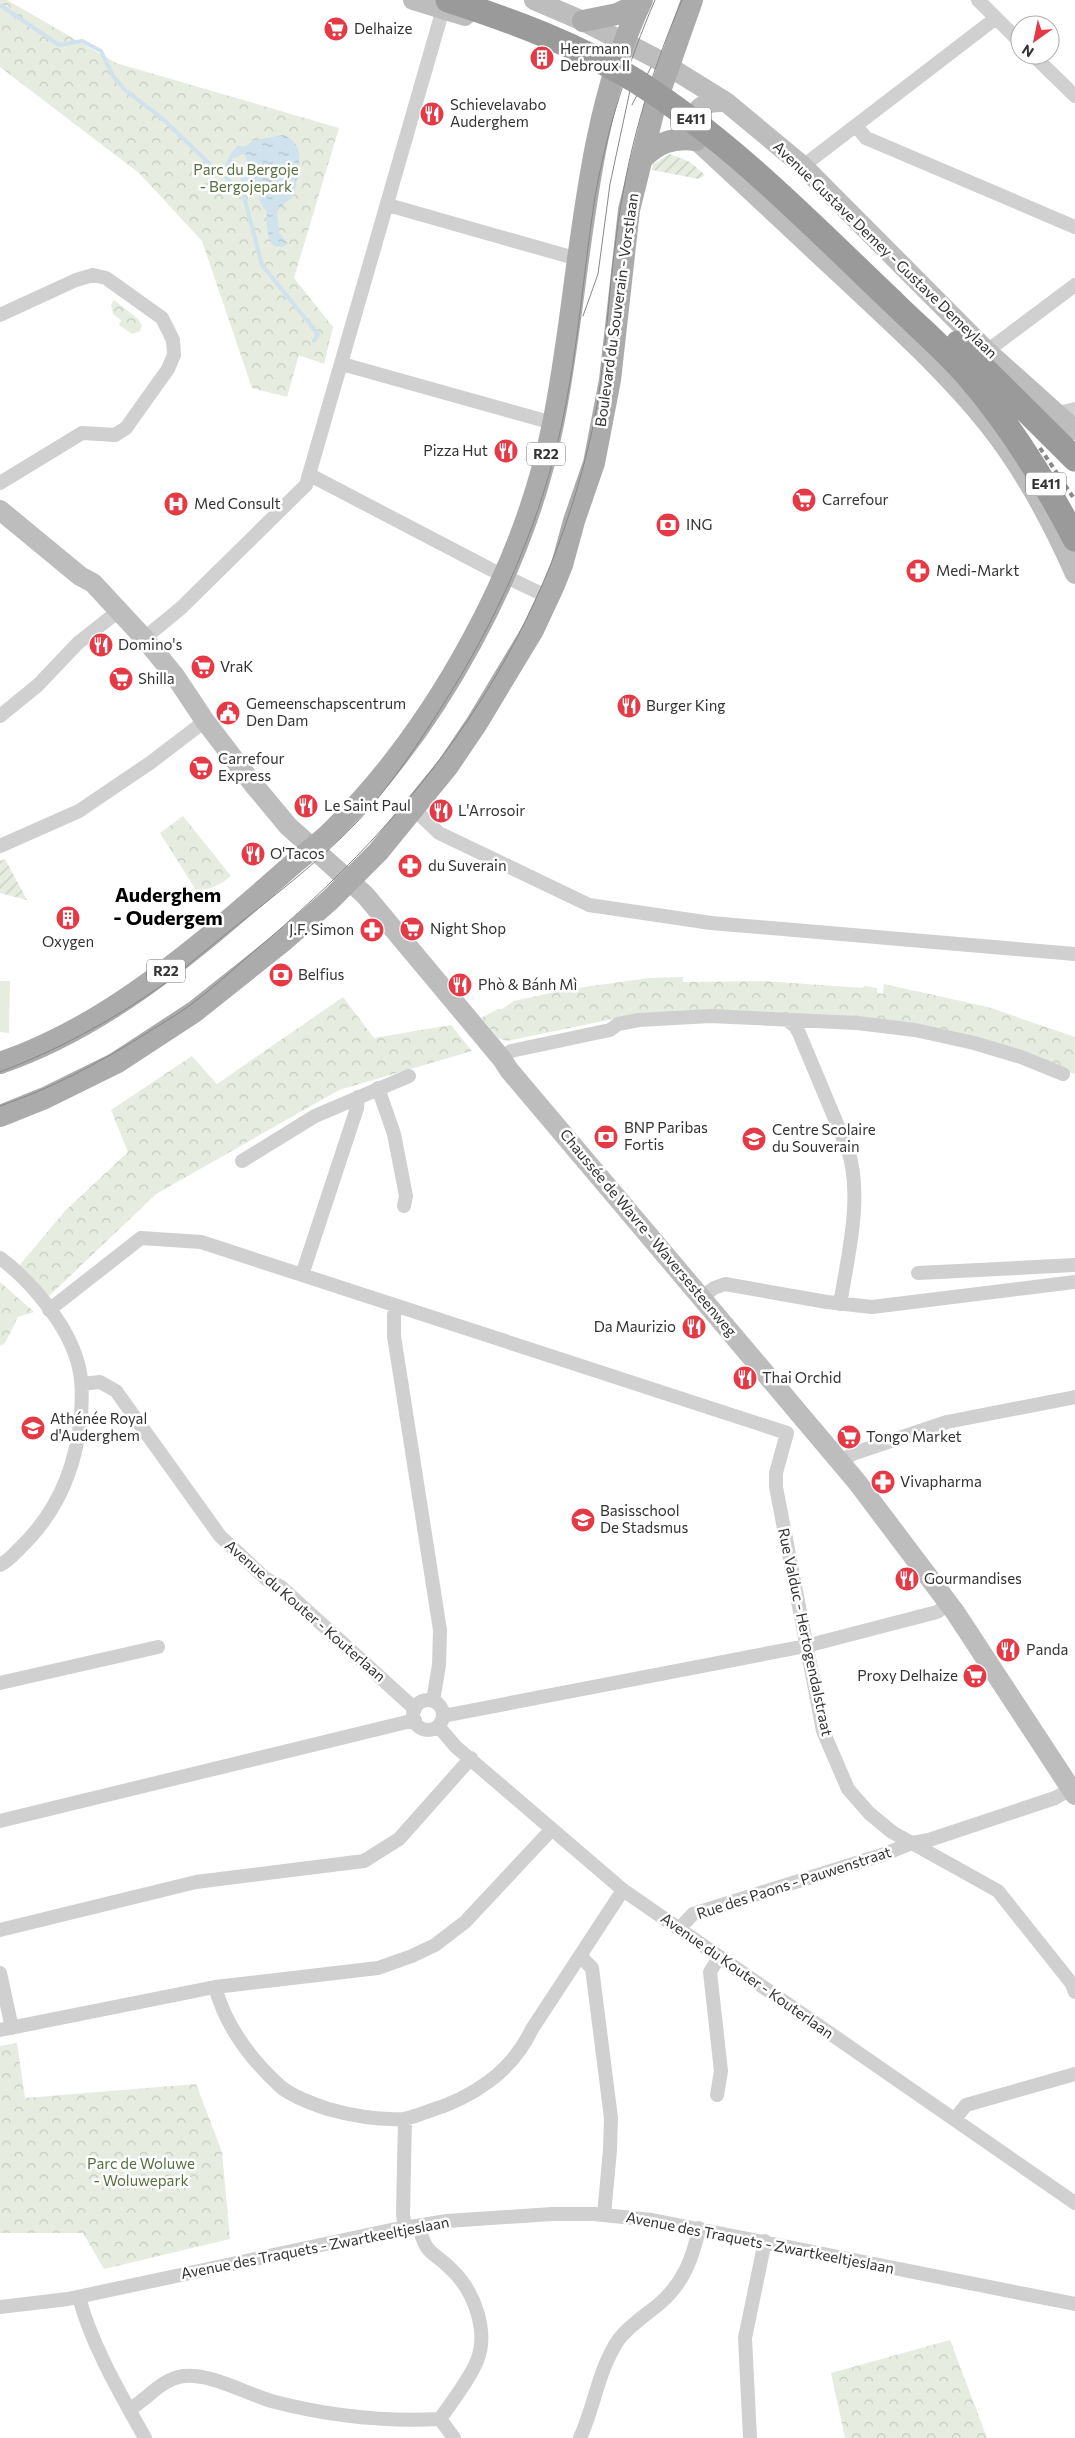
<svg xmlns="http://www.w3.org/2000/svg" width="1075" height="2438" font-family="Commissioner,sans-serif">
<defs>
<pattern id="park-crowns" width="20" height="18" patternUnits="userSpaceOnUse" patternTransform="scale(1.25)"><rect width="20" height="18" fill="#e6ecdf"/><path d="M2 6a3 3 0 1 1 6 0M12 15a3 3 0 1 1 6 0" fill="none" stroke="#c6cbc0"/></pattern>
<pattern id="garden-furrows" width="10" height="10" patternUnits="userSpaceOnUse" patternTransform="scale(1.25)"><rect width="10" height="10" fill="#e6ecdf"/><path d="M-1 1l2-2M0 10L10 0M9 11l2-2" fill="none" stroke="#c6cbc0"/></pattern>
<pattern id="water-ripples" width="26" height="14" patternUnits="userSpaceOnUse" patternTransform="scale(1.25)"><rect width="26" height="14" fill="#cfe2ee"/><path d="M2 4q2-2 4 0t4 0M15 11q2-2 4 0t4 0" fill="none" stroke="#b2c2cd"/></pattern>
</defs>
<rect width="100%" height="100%" fill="#fff"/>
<path fill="url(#park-crowns)" d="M0,0H7L116,63L339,128L294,278L333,327L324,364L299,355L287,397L252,388L202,241L139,173L0,67Z
M114,300L138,319L142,326L140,331L132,334L119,325L121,320L113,314L111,305Z
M183,816L231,876C219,886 209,890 196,890L160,833Z
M683,977V982L763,981L863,988L864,986L877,988V993L883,994L884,984L988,1007L1075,1037V1074L1025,1055L793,1013L749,1011L627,1016L507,1041L498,1038L481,1018L498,1009H502L514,1001L569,989L650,978Z
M343,997L374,1038L451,1025L472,1051L339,1090L156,1194L48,1297L18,1267L65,1211L128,1152L111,1110L192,1056L217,1084Z
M0,1282L34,1312L18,1317L5,1343L0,1346Z
M17,2043L25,2098L196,2084L222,2152L230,2239L104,2269L83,2233H0V2046Z
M950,2340L987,2438H845L831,2373Z"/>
<path fill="url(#garden-furrows)" d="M670,154L690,162L705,175L699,179L652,170L653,164Z
M5,859L27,900L0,893V861Z"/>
<path fill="#e6ecdf" d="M0,981H10L9,1033L0,1032Z"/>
<path fill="url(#water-ripples)" d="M283,135C310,143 296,177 294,196L277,210L279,232L288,244L282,247L274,246C267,237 266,223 267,212L261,204L255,181L251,178L242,183L239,173L244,169L247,158L243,154L232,159L229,166L224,167L230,154L238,146L245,147L252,141Z"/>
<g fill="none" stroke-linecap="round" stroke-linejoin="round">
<path stroke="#cfe2ee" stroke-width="4" d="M0,5L59,45L82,41L101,51L113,76L125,90L163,119L216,170L223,173L245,200L262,265L318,334L314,341"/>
<path stroke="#d0d0d0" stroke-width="14" d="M978,0L1020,42
M1033,55L1075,96
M856,126L866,138L1075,227
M803,166L996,18
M388,205L578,259
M0,315L76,280L93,275L106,278L162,318L173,340L174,355L168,369L126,428L115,435L82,433L0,483
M987,351L1075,285
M342,364L553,423
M1058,413L1075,409
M310,475L490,569L548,597
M136,645L181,608L306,485L443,9
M0,716L38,685L78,643L111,617
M414,809L439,833L589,905L711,923L1075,954
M0,846L79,811L150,763L205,721
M786,1019L795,1026L799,1033L848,1150C863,1196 848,1256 840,1304
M502,1059L511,1051L610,1030L618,1024L639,1020L710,1016L857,1023L915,1030L974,1043L1021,1057L1063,1074
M378,1088L394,1134L406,1196L404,1206
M242,1161L315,1116L409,1076
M0,1258C30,1280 66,1323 77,1360C83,1379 82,1397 81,1416C76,1468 58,1512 20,1548C14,1554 8,1561 0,1565
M918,1273L1075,1265
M302,1275L357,1108L358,1097
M702,1297L714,1288L725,1284L827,1302L872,1307L1075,1282
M397,1306L394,1315V1336L440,1630L439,1665L433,1701
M49,1310L141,1238L201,1242L787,1433
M82,1384L100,1382L116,1391L220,1536L266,1579L281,1587L415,1709
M787,1433L776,1473V1487L823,1731L848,1789L869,1813L892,1832L998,1891L1072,1984L1075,1992
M842,1462L852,1454L947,1422L1075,1397
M0,1683L158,1647
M413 1715a15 15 0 1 1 30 0a15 15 0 1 1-30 0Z
M443,1716L806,1646L937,1612L949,1604
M438,1726L456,1747L623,1890L1075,2203
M0,1821L415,1720
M679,1929L693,1914L882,1855L912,1843L929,1840L1055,1798L1071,1789
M0,1930L196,1882L364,1861L399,1839L471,1758
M580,1956L592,1968L611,2118L610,2150L604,2215
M0,1973L12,2028
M215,1987C226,2027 250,2059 281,2087C293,2097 313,2104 328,2109C353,2116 378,2120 403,2119C412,2118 421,2114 429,2111C472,2098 512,2072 532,2029L623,1890
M0,2030L215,1987L378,1968L412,1956L435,1945L465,1922L552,1829
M717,2095L721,2071L710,1972L719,1957
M405,2119L403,2214L405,2228
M955,2119L966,2105L1075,2074
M419,2226C426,2256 432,2250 452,2270C474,2291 489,2331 477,2361C468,2382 453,2400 440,2419L454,2438
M79,2297C91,2344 121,2395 145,2438
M0,2307L68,2299L391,2230L447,2221L552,2214H594L652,2220L1075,2304
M130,2409C149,2398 161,2379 184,2376C212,2373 248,2395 275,2402C330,2416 383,2422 440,2419
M580,2438C595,2405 598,2370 619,2339C630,2325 646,2315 659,2304C683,2284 693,2258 699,2228
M750,2438L745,2338L765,2241"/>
<path stroke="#bdbdbd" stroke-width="20" d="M413,0L465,16
M534,0L583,21L655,58L726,102L803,166L987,351L1075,430
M684,129C737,177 789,227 842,276C892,323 945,370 988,424C1024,469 1052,522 1075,574
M695,136C693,109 698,101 726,102
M0,510L80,576L93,583L144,638L175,676L205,721L253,784L288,826L365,895L502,1059L509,1070L857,1482L955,1612L1075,1795"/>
<path stroke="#ababab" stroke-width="22" d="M583,21L617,14L639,4
M641,160C657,143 672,137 696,140
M0,1063C79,1036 149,986 213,933C240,911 266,888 293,864C306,853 320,843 333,830C437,727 524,568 553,424C581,288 581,127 642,0
M0,1116L45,1098L116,1063L194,1012L282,942L330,900L378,852L448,766L477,723L533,630L554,585L562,565L574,521L594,463L610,380L629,210L655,105L692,0"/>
<path stroke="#9a9a9a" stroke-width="25" d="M892,301C917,326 945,349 968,376C1011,426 1045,481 1075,539
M958,343L1075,459"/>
<path stroke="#888" stroke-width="1" d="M632,105L651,67
M583,316L598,274L610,184L635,67
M0,1072C58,1050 113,1020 164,984C185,968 206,950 226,934C271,898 318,863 358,821C385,792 408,759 430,725C490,634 537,536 561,428C578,352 583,274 595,197C607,129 628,63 655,0
M0,1106C50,1089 97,1064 142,1036C157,1026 174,1017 189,1006C211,990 231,971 252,953C422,811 543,650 592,431C606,367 607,303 616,239C626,156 649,76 682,0"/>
<path stroke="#888" stroke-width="4" stroke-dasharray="5 4" stroke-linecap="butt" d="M1040,448L1075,500"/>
<path stroke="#9a9a9a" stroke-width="25" d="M448,0C513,21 578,45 636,81C731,141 810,223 892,301"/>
</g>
<defs>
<symbol id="supermarket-disc" viewBox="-11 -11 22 22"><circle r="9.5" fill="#e63946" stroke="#fff"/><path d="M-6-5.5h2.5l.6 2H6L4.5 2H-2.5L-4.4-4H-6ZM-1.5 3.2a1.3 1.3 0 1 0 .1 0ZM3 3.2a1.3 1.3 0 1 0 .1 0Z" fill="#fff"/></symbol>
<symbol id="building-disc" viewBox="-11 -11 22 22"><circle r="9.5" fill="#e63946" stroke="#fff"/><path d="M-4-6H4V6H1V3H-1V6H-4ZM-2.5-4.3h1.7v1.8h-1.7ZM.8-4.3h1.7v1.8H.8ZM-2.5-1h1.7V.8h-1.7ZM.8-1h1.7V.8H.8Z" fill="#fff"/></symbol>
<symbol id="restaurant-disc" viewBox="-11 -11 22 22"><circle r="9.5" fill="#e63946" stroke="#fff"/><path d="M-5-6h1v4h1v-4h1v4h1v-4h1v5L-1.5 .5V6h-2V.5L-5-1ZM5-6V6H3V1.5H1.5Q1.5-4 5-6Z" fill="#fff"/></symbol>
<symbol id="hospital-disc" viewBox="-11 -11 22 22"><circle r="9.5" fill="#e63946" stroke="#fff"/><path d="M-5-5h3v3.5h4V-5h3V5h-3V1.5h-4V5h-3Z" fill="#fff"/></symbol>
<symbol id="bank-disc" viewBox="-11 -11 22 22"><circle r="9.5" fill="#e63946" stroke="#fff"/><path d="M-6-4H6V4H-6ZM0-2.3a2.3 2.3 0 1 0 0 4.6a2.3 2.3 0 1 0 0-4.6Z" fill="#fff"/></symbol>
<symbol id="pharmacy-disc" viewBox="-11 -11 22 22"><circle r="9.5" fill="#e63946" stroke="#fff"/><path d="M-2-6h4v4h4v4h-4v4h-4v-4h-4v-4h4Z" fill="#fff"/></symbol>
<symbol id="civic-disc" viewBox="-11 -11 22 22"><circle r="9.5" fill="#e63946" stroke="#fff"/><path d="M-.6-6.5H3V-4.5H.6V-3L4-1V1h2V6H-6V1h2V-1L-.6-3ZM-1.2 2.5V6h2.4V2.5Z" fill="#fff"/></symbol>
<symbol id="school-disc" viewBox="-11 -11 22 22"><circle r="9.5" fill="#e63946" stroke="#fff"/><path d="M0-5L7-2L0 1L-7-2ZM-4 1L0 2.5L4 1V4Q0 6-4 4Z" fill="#fff"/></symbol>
</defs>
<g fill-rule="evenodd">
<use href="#supermarket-disc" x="322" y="15" width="28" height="28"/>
<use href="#building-disc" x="528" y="44" width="28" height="28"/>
<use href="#restaurant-disc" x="418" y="100" width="28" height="28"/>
<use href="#restaurant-disc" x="492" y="437" width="28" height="28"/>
<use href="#supermarket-disc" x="790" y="486" width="28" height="28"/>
<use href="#hospital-disc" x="162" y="490" width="28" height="28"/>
<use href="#bank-disc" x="654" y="511" width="28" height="28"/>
<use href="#pharmacy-disc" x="904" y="557" width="28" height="28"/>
<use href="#restaurant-disc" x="87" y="631" width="28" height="28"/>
<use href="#supermarket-disc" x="189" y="653" width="28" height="28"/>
<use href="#supermarket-disc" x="107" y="665" width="28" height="28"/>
<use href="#restaurant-disc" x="615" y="692" width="28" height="28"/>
<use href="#civic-disc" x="214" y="699" width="28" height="28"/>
<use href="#supermarket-disc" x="187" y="754" width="28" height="28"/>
<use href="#restaurant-disc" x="292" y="792" width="28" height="28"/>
<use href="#restaurant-disc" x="427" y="797" width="28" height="28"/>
<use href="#restaurant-disc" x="239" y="840" width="28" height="28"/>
<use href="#pharmacy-disc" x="396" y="852" width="28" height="28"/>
<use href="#building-disc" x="54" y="904" width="28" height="28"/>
<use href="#supermarket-disc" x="398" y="915" width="28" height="28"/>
<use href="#pharmacy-disc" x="358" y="916" width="28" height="28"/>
<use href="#bank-disc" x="267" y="961" width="28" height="28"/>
<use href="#restaurant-disc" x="446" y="971" width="28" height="28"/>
<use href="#bank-disc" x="592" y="1123" width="28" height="28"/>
<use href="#school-disc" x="740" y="1125" width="28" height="28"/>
<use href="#restaurant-disc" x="680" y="1313" width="28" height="28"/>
<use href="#restaurant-disc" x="731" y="1364" width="28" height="28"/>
<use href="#school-disc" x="19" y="1414" width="28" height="28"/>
<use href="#supermarket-disc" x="835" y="1423" width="28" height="28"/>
<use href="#pharmacy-disc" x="869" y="1468" width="28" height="28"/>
<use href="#school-disc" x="569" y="1506" width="28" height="28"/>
<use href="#restaurant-disc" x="893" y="1565" width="28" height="28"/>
<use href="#restaurant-disc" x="994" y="1636" width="28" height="28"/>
<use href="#supermarket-disc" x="961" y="1662" width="28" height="28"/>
</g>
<g text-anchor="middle" stroke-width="5" stroke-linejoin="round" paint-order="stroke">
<g fill="#fff" stroke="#707070" stroke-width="1">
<rect x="671" y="107.5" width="40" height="23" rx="4"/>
<rect x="527" y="442.5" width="38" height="23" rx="4"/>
<rect x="1026" y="472.5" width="40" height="23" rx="4"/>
<rect x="147" y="959.5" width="38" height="23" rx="4"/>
</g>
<g font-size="14" font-weight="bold" fill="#333">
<text x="691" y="124">E411</text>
<text x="546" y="459">R22</text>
<text x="1046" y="489">E411</text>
<text x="166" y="976">R22</text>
</g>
<g font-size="15" fill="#333" stroke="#fff" text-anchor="start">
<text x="354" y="34">Delhaize</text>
<text x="560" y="54">Herrmann<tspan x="560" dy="17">Debroux II</tspan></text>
<text x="450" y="110">Schievelavabo<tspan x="450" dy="17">Auderghem</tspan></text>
<text x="488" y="456" text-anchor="end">Pizza Hut</text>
<text x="822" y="505">Carrefour</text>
<text x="194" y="509">Med Consult</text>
<text x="686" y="530">ING</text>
<text x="936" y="576">Medi-Markt</text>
<text x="118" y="650">Domino's</text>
<text x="220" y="672">VraK</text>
<text x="138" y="684">Shilla</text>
<text x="246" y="709">Gemeenschapscentrum<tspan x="246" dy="17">Den Dam</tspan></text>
<text x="646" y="711">Burger King</text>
<text x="218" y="764">Carrefour<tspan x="218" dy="17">Express</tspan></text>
<text x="324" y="811">Le Saint Paul</text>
<text x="458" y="816">L'Arrosoir</text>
<text x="270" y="859">O'Tacos</text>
<text x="428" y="871">du Suverain</text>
<text x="430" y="934">Night Shop</text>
<text x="354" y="935" text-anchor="end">J.F. Simon</text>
<text x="68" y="947" text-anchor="middle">Oxygen</text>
<text x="298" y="980">Belfius</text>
<text x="478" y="990">Phò &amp; Bánh Mì</text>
<text x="624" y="1133">BNP Paribas<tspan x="624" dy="17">Fortis</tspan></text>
<text x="772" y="1135">Centre Scolaire<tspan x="772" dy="17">du Souverain</tspan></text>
<text x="676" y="1332" text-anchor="end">Da Maurizio</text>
<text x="762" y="1383">Thai Orchid</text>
<text x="50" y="1424">Athénée Royal<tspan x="50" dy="17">d'Auderghem</tspan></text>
<text x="866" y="1442">Tongo Market</text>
<text x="900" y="1487">Vivapharma</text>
<text x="600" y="1516">Basisschool<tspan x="600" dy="17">De Stadsmus</tspan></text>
<text x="924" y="1584">Gourmandises</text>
<text x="1026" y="1655">Panda</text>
<text x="958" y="1681" text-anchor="end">Proxy Delhaize</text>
</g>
<g font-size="15" fill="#56703f" stroke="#fff">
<text x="246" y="175">Parc du Bergoje<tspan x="246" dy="17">- Bergojepark</tspan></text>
<text x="141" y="2169">Parc de Woluwe<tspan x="141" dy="17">- Woluwepark</tspan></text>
</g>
<g font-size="15" fill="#333" stroke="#fff">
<text transform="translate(885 250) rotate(44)" y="5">Avenue Gustave Demey - Gustave Demeylaan</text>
<text transform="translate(617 310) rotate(-82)" y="5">Boulevard du Souverain - Vorstlaan</text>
<text transform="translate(648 1233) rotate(50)" y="5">Chaussée de Wavre - Waversesteenweg</text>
<text transform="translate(305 1611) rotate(41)" y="5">Avenue du Kouter - Kouterlaan</text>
<text transform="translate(805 1632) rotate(78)" y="5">Rue Valduc - Hertogendalstraat</text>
<text transform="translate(794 1883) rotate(-18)" y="5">Rue des Paons - Pauwenstraat</text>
<text transform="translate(747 1976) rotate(35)" y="5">Avenue du Kouter - Kouterlaan</text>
<text transform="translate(760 2243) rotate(11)" y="5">Avenue des Traquets - Zwartkeeltjeslaan</text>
<text transform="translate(315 2248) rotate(-11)" y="5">Avenue des Traquets - Zwartkeeltjeslaan</text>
</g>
<g font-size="20" font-weight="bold" fill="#000" stroke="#fff">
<text x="168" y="902">Auderghem<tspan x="168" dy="23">- Oudergem</tspan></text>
</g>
</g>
<g transform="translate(1035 40) rotate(213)"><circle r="24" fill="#ffffff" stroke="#adadad"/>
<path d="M0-4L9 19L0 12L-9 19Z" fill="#e63946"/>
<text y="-8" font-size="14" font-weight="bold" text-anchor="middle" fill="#333333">N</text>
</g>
</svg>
